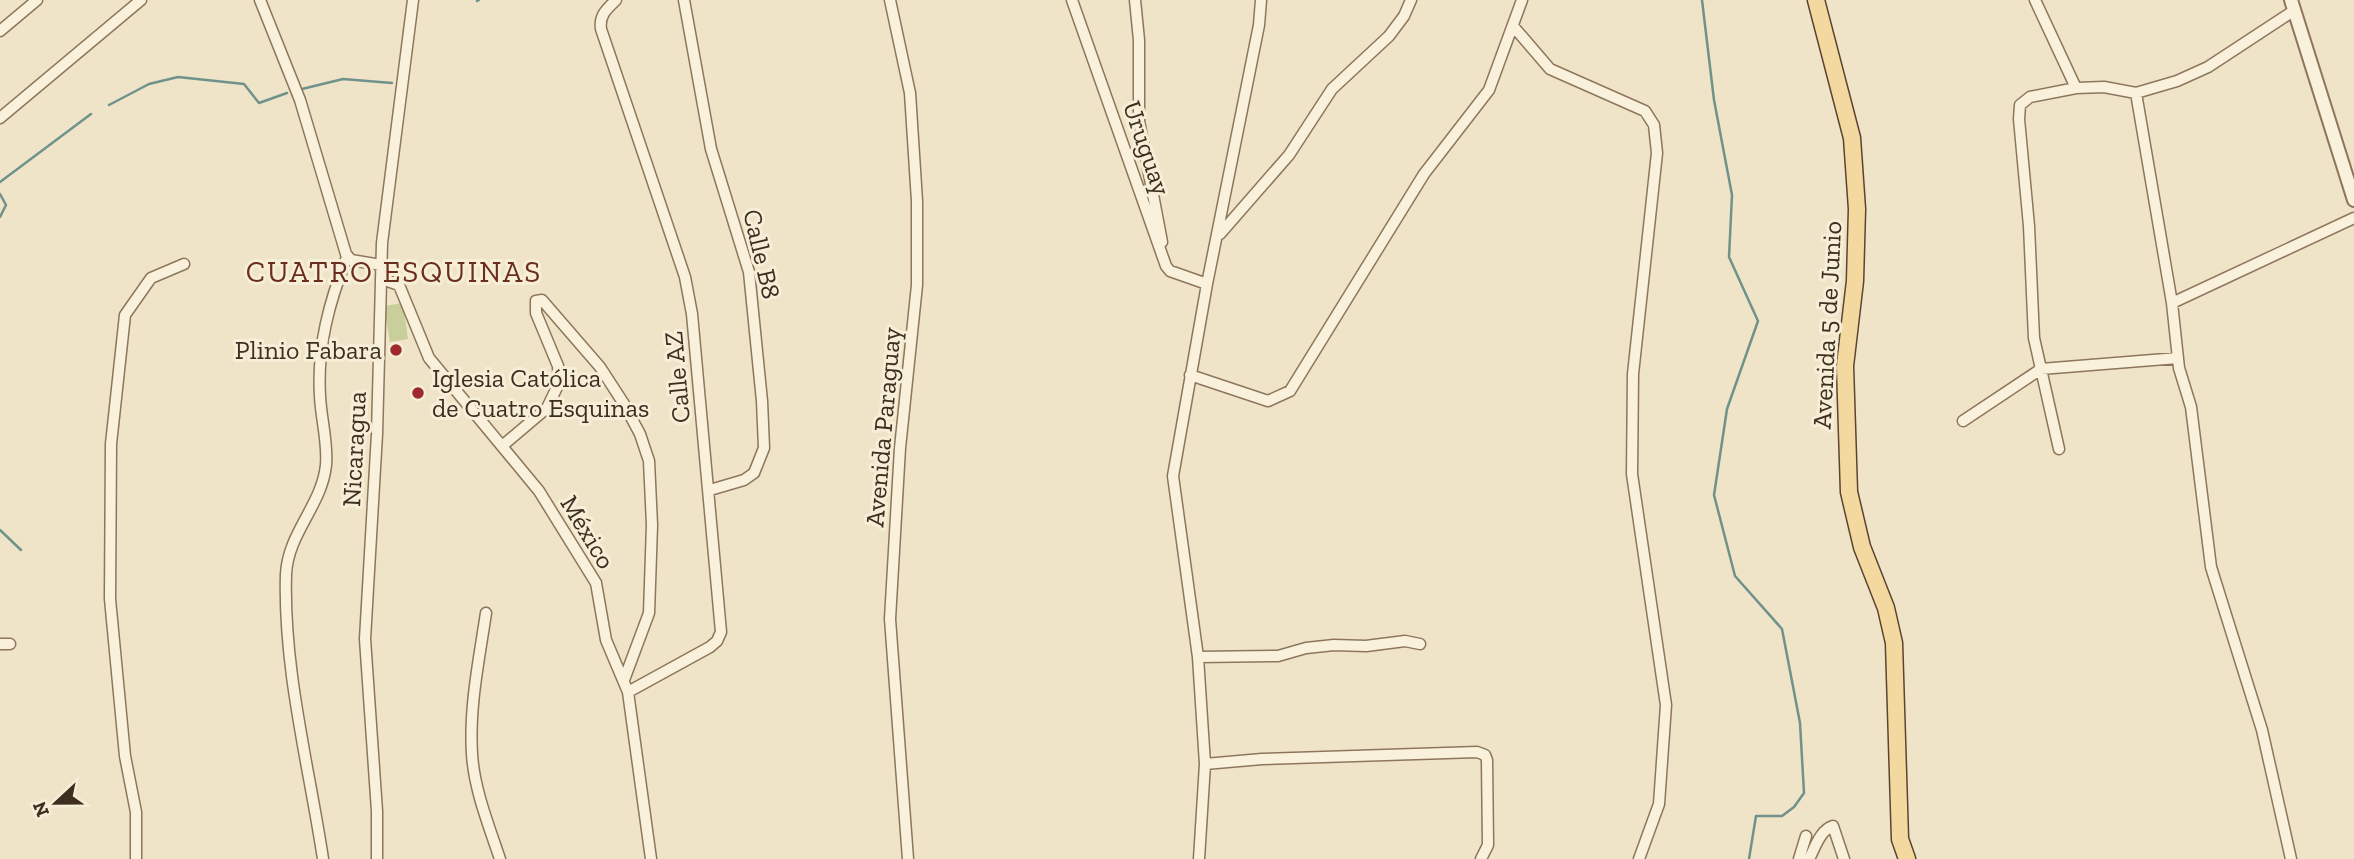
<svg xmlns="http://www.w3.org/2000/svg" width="2354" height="859" font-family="'Zilla Slab',serif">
<rect width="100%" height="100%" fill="#f0e4c8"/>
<path fill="#c9cf9b" d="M403,303L408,339L390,342L384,306Z"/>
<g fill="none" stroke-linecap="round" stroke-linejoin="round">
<path stroke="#6f938a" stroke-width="2.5" d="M1702,0L1714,100L1732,195L1729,257L1758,321L1727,409L1714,495L1735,576L1782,629L1800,723L1804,793L1794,807L1782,816H1756L1749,859
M477,1L479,0
M302,89L343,79L392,83
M109,105L149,84L178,77L244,84L259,103L287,93
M0,182L91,114
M0,194L6,205L0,217
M0,530L21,550"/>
<defs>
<path id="minor" d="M260,0L300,100L346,254L351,260L381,265
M616,0C607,9 599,15 601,29L685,277L692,314L721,632L717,641L710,647L628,692
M684,0L711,149L749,272L762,401L764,448L754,473L744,480L710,490
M890,0L910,93L917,201V285L900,448L890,619L908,859
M1072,0L1166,266L1170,271L1207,284
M1135,0L1139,40V121L1162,242
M2035,0L2076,88L2030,97L2020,105L2019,119L2029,226L2034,338L2059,449
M1513,26L1550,69L1645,111L1654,125L1657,153L1633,374L1632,474L1666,705L1659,804L1639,859
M0,31L37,0
M2076,88L2104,87L2136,93L2177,81L2208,67L2295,10
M2136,93L2172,303
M0,118L141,0
M1220,234L1289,155L1332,89L1389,36L1404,16L1411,0
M382,279L399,285L429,358L539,491L596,583L606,640L628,692L651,859
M1190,375L1268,401L1290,391L1424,174L1489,90L1522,0
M1963,421L2041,369L2178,358
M502,446L547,408L559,383L558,366L536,313V301L542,300L600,367L624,404L640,434L649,461L652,525L649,613L624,680
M486,613C479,660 469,707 472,754C474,789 489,826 500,859
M0,644H10
M1198,657L1278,656L1306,648L1334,645L1366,646L1405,641L1420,644
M1205,764L1262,759L1477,752L1485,755L1487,760L1488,845L1481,859
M136,859V812L125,756L110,599L111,444L125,315L151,278L184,264
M323,859C309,766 283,669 286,574C288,533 322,505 326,465C328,442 321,419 320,396C317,347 329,302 347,257
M377,859V811L365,639L377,434L382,243L413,0
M1199,859L1205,764L1198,657L1173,476L1207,284L1259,25L1261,0
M1799,859L1806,836
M1809,859C1815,848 1820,830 1833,826L1844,859
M2291,859L2262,730L2211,567L2191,407L2179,368L2172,303L2354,218"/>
<path id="tertiary" d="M2291,0L2354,200"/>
<path id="primary" d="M1816,0L1852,138L1857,209L1855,281L1845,366L1849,492L1862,547L1886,608L1894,643L1900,839L1907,859"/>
</defs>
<use href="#minor" stroke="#8d765c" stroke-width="13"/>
<use href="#tertiary" stroke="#8d765c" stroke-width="16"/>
<use href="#primary" stroke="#5b4430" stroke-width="19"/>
<use href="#minor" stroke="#faf1dc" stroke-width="10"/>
<use href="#tertiary" stroke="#faf1dc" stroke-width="12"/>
<use href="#primary" stroke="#f3d9a0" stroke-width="16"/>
</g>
<g fill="#9e2a2b" stroke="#f7eed8" stroke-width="2.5">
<circle cx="396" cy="350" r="7"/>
<circle cx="418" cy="393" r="7"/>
</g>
<g text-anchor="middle" stroke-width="6" stroke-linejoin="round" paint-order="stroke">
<g font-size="26" fill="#3d2e20" stroke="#f7eed8">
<text transform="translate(1147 148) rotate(71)" y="9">Uruguay</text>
<text transform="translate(762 254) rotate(77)" y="9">Calle B8</text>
<text transform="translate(1827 325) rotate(-87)" y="9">Avenida 5 de Junio</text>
<text transform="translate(677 377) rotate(-95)" y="9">Calle AZ</text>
<text transform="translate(883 427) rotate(-85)" y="9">Avenida Paraguay</text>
<text transform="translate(354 449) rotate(-87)" y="9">Nicaragua</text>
<text transform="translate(588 532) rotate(59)" y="9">México</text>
</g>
<g font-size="26" fill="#3d2e20" stroke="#f7eed8" text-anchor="end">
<text x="382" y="359">Plinio Fabara</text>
<text x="432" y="387" text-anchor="start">Iglesia Católica<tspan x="432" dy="30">de Cuatro Esquinas</tspan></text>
</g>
<g font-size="30" letter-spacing="2" fill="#6b2e1e" stroke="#f7eed8">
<text x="394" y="282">CUATRO ESQUINAS</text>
</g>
</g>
<g transform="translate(56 803) rotate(248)" stroke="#f7eed8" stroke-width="5" paint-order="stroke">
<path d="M0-5L12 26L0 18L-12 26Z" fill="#3d2e20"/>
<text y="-10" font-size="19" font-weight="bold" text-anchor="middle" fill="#3d2e20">N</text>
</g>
</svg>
